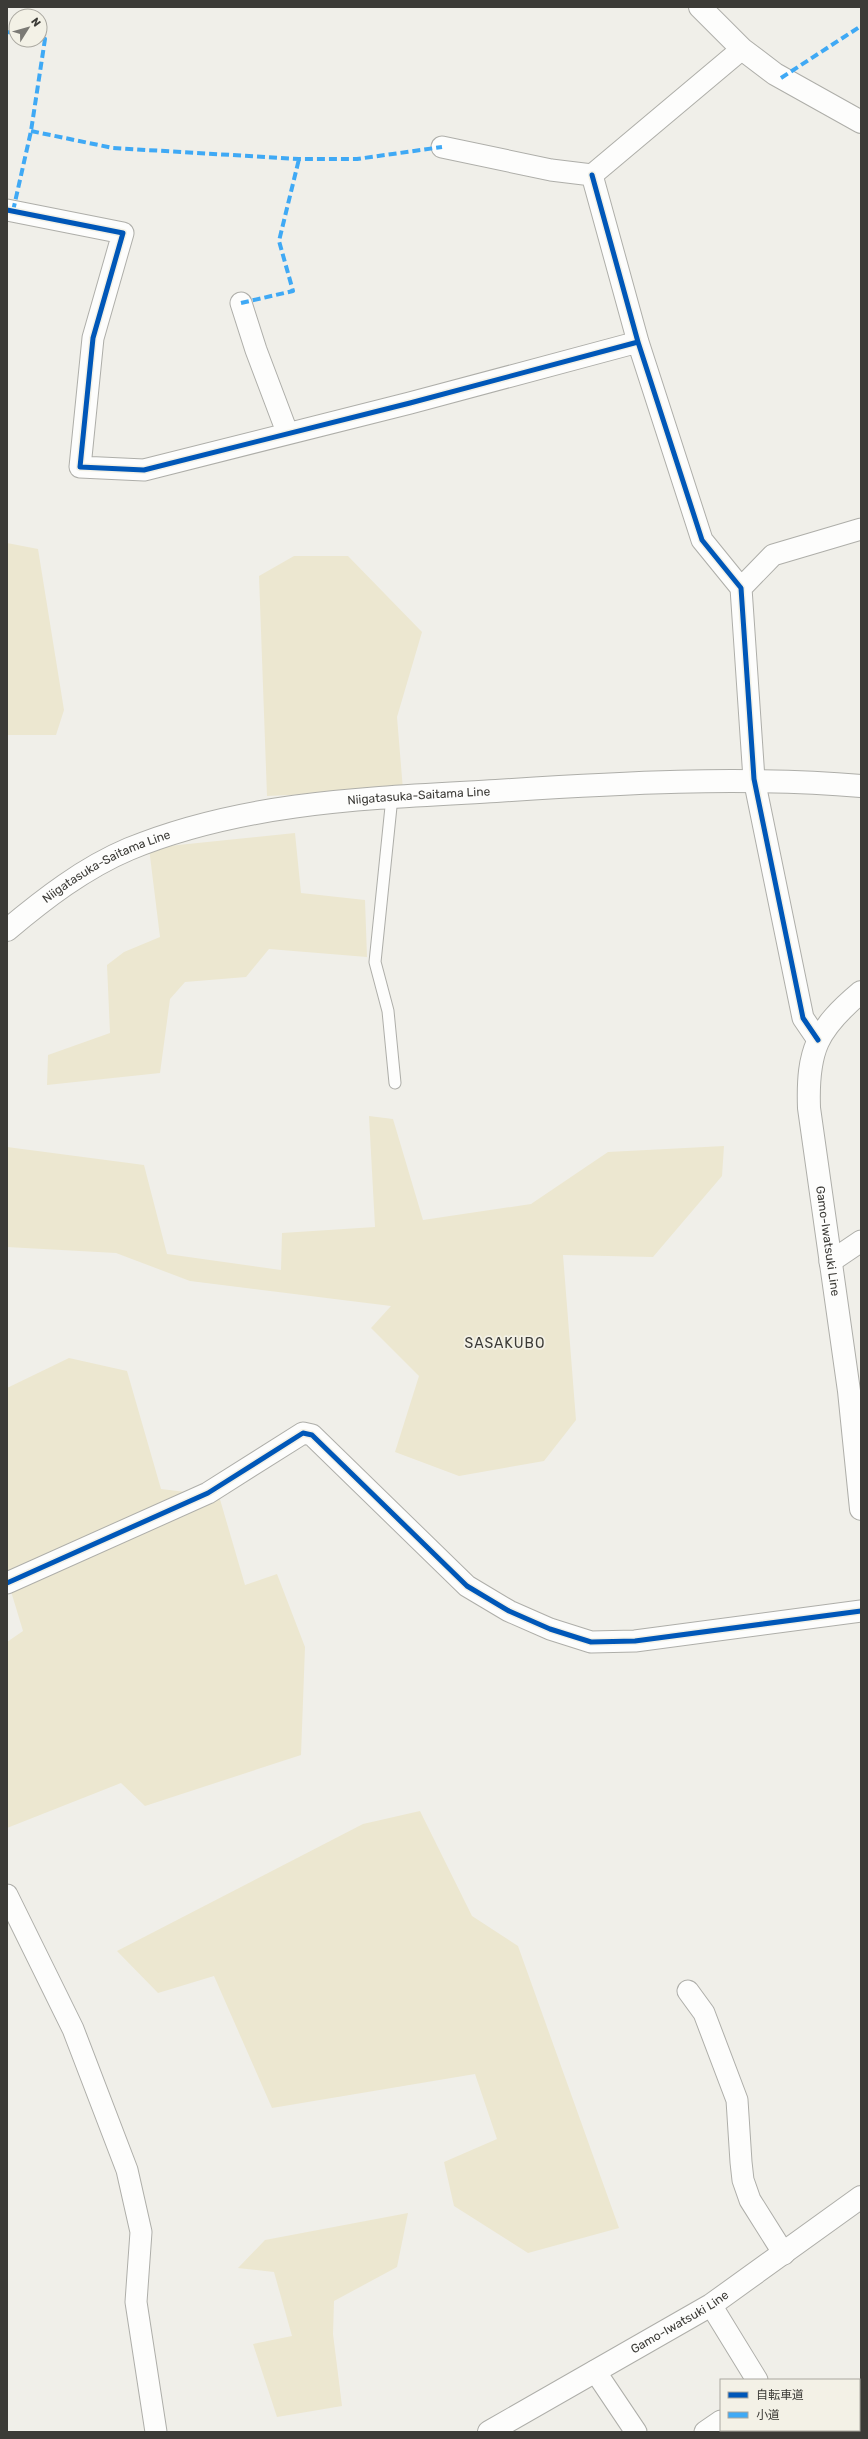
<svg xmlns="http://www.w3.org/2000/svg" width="868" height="2439" font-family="Rubik,'Noto Sans JP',sans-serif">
<rect width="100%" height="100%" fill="#f0efe9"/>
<path fill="#ece7d0" d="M7,543L38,549L64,710L56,735H7Z
M294,556H348L422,632L397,717L403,790L267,796L259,576Z
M295,833L301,893L365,900L367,957L269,949L246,977L185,982L170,999L160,1073L47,1085L48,1055L110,1033L107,965L124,952L160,937L149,848Z
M369,1116L393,1119L423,1220L531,1204L608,1152L724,1146L722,1176L653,1257L563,1255L576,1420L544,1461L459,1476L395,1452L419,1376L371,1328L391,1306L190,1281L116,1253L7,1247V1147L144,1165L167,1254L281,1270L282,1233L375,1227Z
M69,1358L127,1371L161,1489L219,1496L245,1585L277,1574L305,1647L301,1755L145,1806L121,1783L7,1828V1642L23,1631L7,1578V1388Z
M420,1811L472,1916L518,1946L619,2228L528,2253L454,2206L444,2162L497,2139L475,2074L272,2108L214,1976L158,1993L117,1951L363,1824Z
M408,2213L397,2267L334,2301L333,2334L342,2406L277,2417L253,2344L292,2336L274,2272L238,2268L265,2240Z"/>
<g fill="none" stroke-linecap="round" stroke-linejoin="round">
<defs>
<path id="lane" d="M392,797L375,962L388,1011L395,1083"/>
<path id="street" d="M442,147L551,170L592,175L742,49
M592,175L638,342L702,540L741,588L754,779L803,1018L818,1040
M7,210L123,233L93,338L80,467L144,470L410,403L638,342
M241,303L256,350L287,432
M741,588L773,555L861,529
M830,1262L861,1241
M7,1583L208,1493L303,1433L312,1435L467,1586L509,1611L550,1629L591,1642L635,1641L861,1611
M7,1895L73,2029L127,2170L141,2232L136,2302L156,2432
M688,1991L704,2013L737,2100L741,2162L743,2180L750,2200L784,2254
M711,2305L757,2380
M595,2371L636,2432
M785,2430L786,2432
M705,2432L721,2421"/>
<g id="secondary">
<path d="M700,7L742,49L775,74L861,122"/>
<path id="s1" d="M7,930C44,899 84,868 129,849C246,801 372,798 496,791C618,783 739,776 861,786"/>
<path id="s2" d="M861,992C817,1029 807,1050 809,1108L849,1391L861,1509"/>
<path id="s3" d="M489,2432L711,2305L861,2197"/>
</g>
</defs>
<use href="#lane" stroke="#aeaea9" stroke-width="13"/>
<use href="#street" stroke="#aeaea9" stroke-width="23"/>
<use href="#secondary" stroke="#aeaea9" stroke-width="24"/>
<use href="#lane" stroke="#fdfdfc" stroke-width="11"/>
<use href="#street" stroke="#fdfdfc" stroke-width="21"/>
<use href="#secondary" stroke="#fdfdfc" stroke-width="22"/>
<path stroke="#3fa9f5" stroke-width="4" stroke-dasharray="8 4" stroke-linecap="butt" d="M7,32L16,33
M781,78L861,26
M31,131L113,148L299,159H357L442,147
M13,211L31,131L45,39L40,38
M241,303L293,291L279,241L299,159"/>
<defs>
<path id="cycleway" d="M592,175L638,342L702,540L741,588L754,779L803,1018L818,1040
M7,210L123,233L93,338L80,467L144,470L410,403L638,342
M7,1583L208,1493L303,1433L312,1435L467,1586L509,1611L550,1629L591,1642L635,1641L861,1611"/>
</defs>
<use href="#cycleway" stroke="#f3f1e6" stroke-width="8"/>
<use href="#cycleway" stroke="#0057b8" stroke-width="5"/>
</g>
<g text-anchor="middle" stroke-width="3.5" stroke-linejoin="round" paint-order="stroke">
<g font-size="12" fill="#3c3b37" stroke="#f3f1e6">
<text dy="4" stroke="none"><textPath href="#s1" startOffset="443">Niigatasuka-Saitama Line</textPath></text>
<text dy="4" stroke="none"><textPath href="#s1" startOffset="119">Niigatasuka-Saitama Line</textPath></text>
<text dy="4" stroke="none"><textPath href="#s2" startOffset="268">Gamo-Iwatsuki Line</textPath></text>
<text dy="4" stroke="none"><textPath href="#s3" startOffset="220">Gamo-Iwatsuki Line</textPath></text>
</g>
<g font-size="14" letter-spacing="1" fill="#3c3b37" stroke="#f3f1e6">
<text x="505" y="1348">SASAKUBO</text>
</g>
</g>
<rect width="868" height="2439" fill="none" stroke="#3c3b37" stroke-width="16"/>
<rect x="720" y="2379" width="140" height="52" fill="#f3f1e6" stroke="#aaa8a0"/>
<rect x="728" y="2392" width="20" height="6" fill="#0057b8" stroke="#aaa8a0"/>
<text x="756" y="2399" font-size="12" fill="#3c3b37">自転車道</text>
<rect x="728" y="2412" width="20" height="6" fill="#3fa9f5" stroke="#aaa8a0"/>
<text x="756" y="2419" font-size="12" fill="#3c3b37">小道</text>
<g transform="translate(28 28) rotate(53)"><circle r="19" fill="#f3f1e6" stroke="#aaa8a0"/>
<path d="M0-3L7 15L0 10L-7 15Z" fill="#7b7a75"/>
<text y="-6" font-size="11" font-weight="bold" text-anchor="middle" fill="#3c3b37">N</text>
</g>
</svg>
